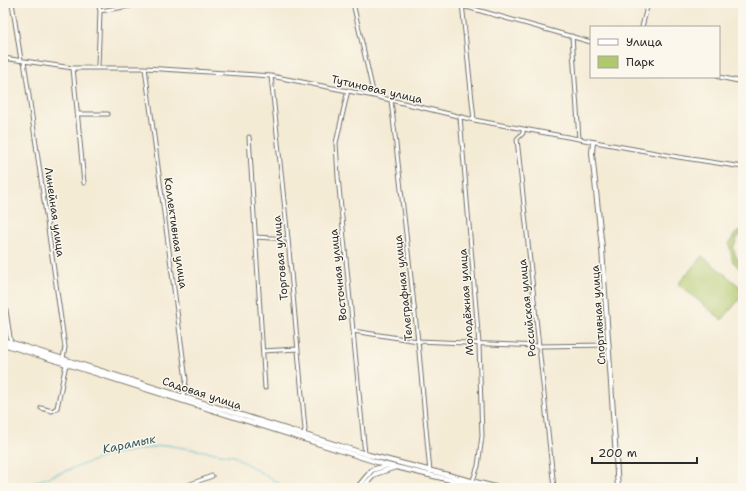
<svg xmlns="http://www.w3.org/2000/svg" width="746" height="491" font-family="'Shantell Sans',sans-serif">
<rect width="100%" height="100%" fill="#fbf7ec"/>
<filter id="ink" filterUnits="userSpaceOnUse"><feTurbulence type="fractalNoise" baseFrequency=".025" numOctaves="2"/><feDisplacementMap in="SourceGraphic" scale="8" xChannelSelector="R" yChannelSelector="G"/><feConvolveMatrix kernelMatrix="1 2 1 2 8 2 1 2 1" color-interpolation-filters="sRGB"/></filter>
<filter id="wash" filterUnits="userSpaceOnUse"><feTurbulence type="fractalNoise" baseFrequency=".012" numOctaves="4" result="noise"/><feDisplacementMap in="SourceGraphic" scale="16" xChannelSelector="R" yChannelSelector="G"/><feGaussianBlur stdDeviation="0.9" result="paint"/><feColorMatrix in="noise" values="0 0 0 0 0 0 0 0 0 0 0 0 0 0 0 0 0 1.4 0 .05"/><feComposite in="paint" operator="in"/></filter>
<g filter="url(#wash)">
<rect width="100%" height="100%" fill="#f4ebd5"/>
<path fill="#b0c86d" stroke="#6e7a4c" d="M743,229V233L738,237L733,248L738,261L743,255V272L733,262L729,244L735,234Z
M702,256L743,289V295L722,320L678,284Z"/>
<g fill="none" stroke-linecap="round" stroke-linejoin="round">
<path stroke="#50b5ce" stroke-width="1" d="M19,488L109,455L166,445L234,456L286,488"/>
</g>
</g>
<g filter="url(#ink)">
<g fill="none" stroke-linecap="round" stroke-linejoin="round">
<defs>
<path id="street" d="M12,3L21,60
M353,3L374,96
M462,3L474,120
M463,6L591,42
M100,11L148,3
M642,27L648,3
M572,36L579,139
M3,58L73,68H145L271,76L374,96L474,120L678,157L743,167
M24,61L65,347L63,359L66,364L57,408L52,411L41,408
M98,67L100,11L98,3
M73,68L84,183
M145,68L186,380L183,397
M271,76L288,239L305,429L303,439
M719,77L743,82
M348,90L336,143L338,177L365,454
M391,100L418,341L430,472
M77,114H108
M460,117L479,344L482,436L478,466L472,483
M523,129V133L517,139L554,488
M249,137L265,388
M255,237L288,239
M3,290L11,344
M353,331L418,341L540,346L609,345
M263,351L298,349
M180,488L212,476"/>
<path id="secondary" d="M593,142L592,153L602,248L618,488
M3,340L369,455L499,488
M3,344L383,464L484,488
M357,488L372,470L388,465
M362,488L375,474L396,467"/>
</defs>
<use href="#street" stroke="#716e66" stroke-width="5"/>
<use href="#secondary" stroke="#716e66" stroke-width="6"/>
<use href="#street" stroke="#fff" stroke-width="3"/>
<use href="#secondary" stroke="#fff" stroke-width="4"/>
</g>
</g>
<g text-anchor="middle" stroke-width="3" stroke-linejoin="round" paint-order="stroke">
<g font-size="11" fill="#2b2b2b" stroke="#fbf7ec">
<text transform="translate(377 89) rotate(13)" y="4">Тутиновая улица</text>
<text transform="translate(55 212) rotate(82)" y="4">Линейная улица</text>
<text transform="translate(176 233) rotate(82)" y="4">Коллективная улица</text>
<text transform="translate(280 258) rotate(-95)" y="4">Торговая улица</text>
<text transform="translate(338 275) rotate(-96)" y="4">Восточная улица</text>
<text transform="translate(403 288) rotate(-96)" y="4">Телеграфная улица</text>
<text transform="translate(466 302) rotate(-94)" y="4">Молодёжная улица</text>
<text transform="translate(527 308) rotate(-96)" y="4">Российская улица</text>
<text transform="translate(598 315) rotate(-94)" y="4">Спортивная улица</text>
<text transform="translate(202 393) rotate(18)" y="4">Садовая улица</text>
</g>
<g font-size="12" font-style="italic" fill="#385b64" stroke="#fbf7ec">
<text transform="translate(129 444) rotate(-12)" y="4">Карамык</text>
</g>
</g>
<rect width="746" height="491" fill="none" stroke="#fbf7ec" stroke-width="16"/>
<rect x="590" y="26" width="130" height="52" fill="#fbf7ec" stroke="#a8a59f"/>
<rect x="598" y="39" width="20" height="6" fill="#ffffff" stroke="#a8a59f"/>
<text x="626" y="46" font-size="12" fill="#2b2b2b">Улица</text>
<rect x="598" y="56" width="20" height="12" fill="#b0c86d" stroke="#a8a59f"/>
<text x="626" y="66" font-size="12" fill="#2b2b2b">Парк</text>
<path d="M592 457v6h105v-6" fill="none" stroke="#2b2b2b" stroke-width="2"/>
<text x="598" y="457" font-size="12" fill="#2b2b2b" stroke="#fbf7ec" stroke-width="3" paint-order="stroke">200 m</text>
</svg>
